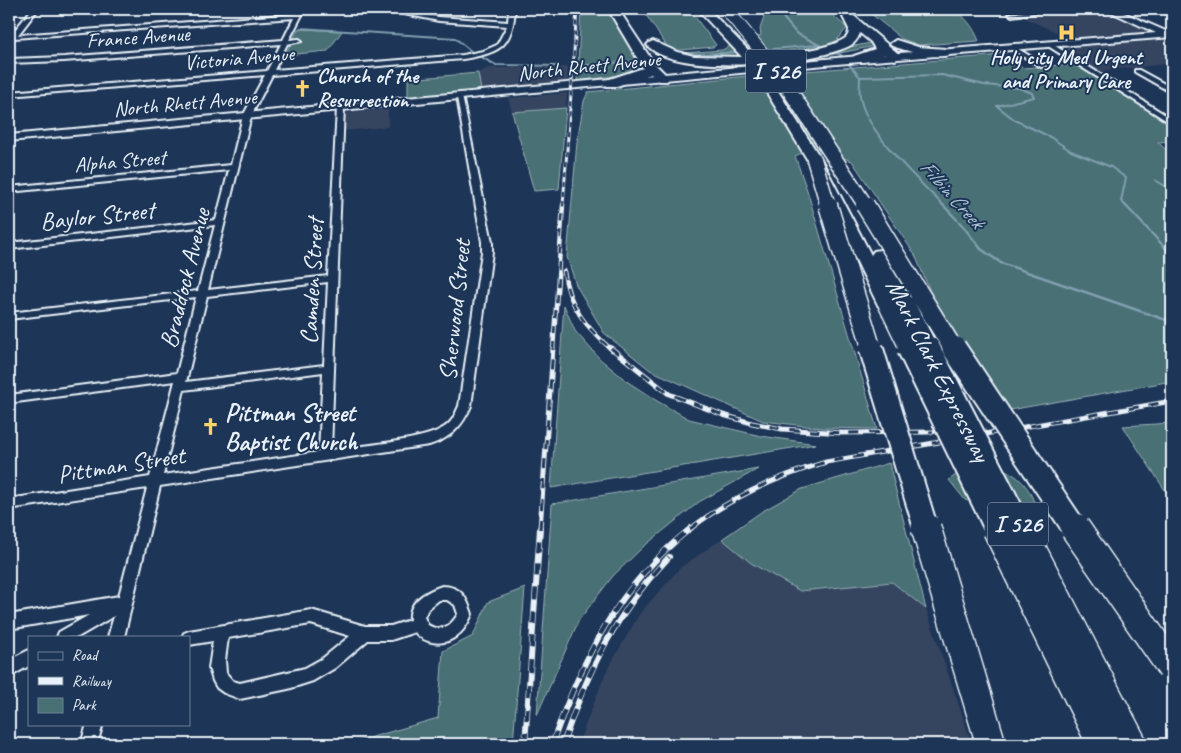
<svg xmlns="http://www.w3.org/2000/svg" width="1181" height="753" font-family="Caveat,sans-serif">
<rect width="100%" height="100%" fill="#1d3557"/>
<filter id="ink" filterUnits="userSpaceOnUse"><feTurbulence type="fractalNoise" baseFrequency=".02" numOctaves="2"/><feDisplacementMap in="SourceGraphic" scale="10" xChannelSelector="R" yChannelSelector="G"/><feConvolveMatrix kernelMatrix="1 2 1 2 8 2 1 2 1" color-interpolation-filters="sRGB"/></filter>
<g filter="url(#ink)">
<path fill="#354461" d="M1059,9H1109L1159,31L1069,38L1016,14Z
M1172,38V67L1166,64L1092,72L1055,49Z
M568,67L569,83L481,90L478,73L488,68Z
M567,93L566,108L512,112L508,98Z
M388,109V127L340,131L341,113Z
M722,539L751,563L800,591L892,582L926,609L972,744H578L606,672L640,613L681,567Z"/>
<path fill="#497074" stroke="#98b0b6" d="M581,9H609L636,56L641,70L637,73L577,81Z
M645,9H689L716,45L713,47L670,51L644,12Z
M761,9H826L847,28L833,45L844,48L871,43L875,46L830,55L818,48L732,58L686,56L684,53L722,50L734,44L747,43L761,35L760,29L764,17Z
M865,9H952C965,15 974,28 979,41L919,45L902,39Z
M298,29L342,31L328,51L285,55Z
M1002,55L1023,68L1075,64L1172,125V141L1158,142L1172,156V381L1004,411L930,291L915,255L852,161C835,155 812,147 795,156L807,190L877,429L823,428L763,421L650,370L604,333L576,285L567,257L577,142L584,101L588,92L768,74Z
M478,73L481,90L408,97V79Z
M566,108L559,189L534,191L512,112Z
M564,305L575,331L600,359L628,382L657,401L689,419L761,436L816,444L551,488Z
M1172,423V501L1123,426Z
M889,463L926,609L892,582L800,591L751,563L722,539L761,512L802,489Z
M994,464C1014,474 1026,480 1034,502L1016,510L992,509L965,500L949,480L964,469Z
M758,469L699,502L643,547L613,576L579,620L537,715L552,504Z
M525,588L513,744H348L438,718L443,651L473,636L488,602Z"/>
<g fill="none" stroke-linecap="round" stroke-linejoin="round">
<path stroke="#819fb0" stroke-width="2" d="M776,9L796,33L825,48
M300,28L455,38L471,51
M763,50L817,45
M830,51L841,55L860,77C860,83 859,90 860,96C864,130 920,182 944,206
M686,55L740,52
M481,57L496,65L558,66
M580,66L634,61
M860,77L942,75L984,85L1019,88L1032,93L1034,97L997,106L1015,120L1050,137L1071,151L1111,167L1126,178L1121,201L1126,206
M1155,180L1172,190"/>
<path stroke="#819fb0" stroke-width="2.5" d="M943,205L962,225L981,249L1001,263L1172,322
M1125,205L1172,255"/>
<defs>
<path id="street" d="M32,9H38L18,35L296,14L299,9H305L289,40L299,39L302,41L287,44L274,70L463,55L483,51L497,45L507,26L439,21L379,9H390L439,17L508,22L509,9H515C512,49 498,53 463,59L272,75L251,116L208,290L328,276L337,108L344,106L331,450C358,446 424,441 443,428C452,423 455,415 459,406L482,252V242L457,97L462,96L492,242V252L471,406C462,427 451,438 429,445L160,486L124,637H108L114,616L78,637H57L59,632L89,615L9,629V615L119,596L147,488L9,509V499L150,477L175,381L9,403V395L177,373L196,297L9,319V313L198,291L215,225L9,249V243L216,220L229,170L9,192V187L231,165L243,116L265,75L9,96V92L267,71L281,44L64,61L9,63V59L64,57L283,40L294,18L14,38L12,41L9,42V35H11ZM328,282L324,365L186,382L207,296ZM323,372L319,452L163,475L184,390Z
M1045,9H1062L1012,16L1009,14Z
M1048,44H1052L1172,119V124L1048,46Z
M1011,47H1015L1046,66L1041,67L1011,49Z
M1135,70H1139L1172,88V93L1135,72Z
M442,586C461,586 467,598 472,614C465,632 450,648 428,641C423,639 418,637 415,632L391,640H368L335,668L313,681L288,689L240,699L224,693L217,688L213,681L209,668L213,641L189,645V637H182L184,633L189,631L311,610L365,626H391L410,620C408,601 427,591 442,586ZM439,600H447L455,605L458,614C451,626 441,633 428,625L424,617L428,609ZM311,624L350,636L323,658L305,668L240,683L233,681L226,673L225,660L228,638Z
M29,650V666L9,677V660Z
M87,724H103L97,744H81Z"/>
<path id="secondary" d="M1105,9H1115L1168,32L1172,31V37L836,64L9,141V135L836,58L1156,33Z"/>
<path id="highway" d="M608,9H618L653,62L669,78L667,81H659L651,74L617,86H607L606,83L607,80L643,68Z
M697,9H708L754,56C777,54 826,51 844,39C848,37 849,33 849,29L843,17L848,14L854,16L901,56L895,60L885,54L862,62H854L852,59L854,56L875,49L871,42L860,33C858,38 856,42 851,45C818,64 673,77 647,45L649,43L653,41L677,52L694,56L742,57Z
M896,40L918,47L946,49L952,53C943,62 904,50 892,46L890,44Z
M767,79L773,83L821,159L871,255L874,251L880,250L886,251L889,255L915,304L912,308L905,310L897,306L895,309L888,311L881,309L878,305L807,159L761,83Z"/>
</defs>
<use href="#street" stroke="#e8f1f8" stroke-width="4"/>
<use href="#secondary" stroke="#e8f1f8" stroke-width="4"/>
<use href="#highway" stroke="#e8f1f8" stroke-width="4"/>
<use href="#street" fill="#1d3557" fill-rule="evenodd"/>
<use href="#secondary" fill="#1d3557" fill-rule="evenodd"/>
<use href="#highway" fill="#1d3557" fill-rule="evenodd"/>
<defs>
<path id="rail-far3" d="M563,206L577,9"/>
<path id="rail-far2" d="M564,271C568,306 587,328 612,350
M553,350L563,205"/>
<path id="rail-far1" d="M611,348L669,394L723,415L752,423L782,429L842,433L933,432
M540,529L553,348
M690,529C731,497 776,477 826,462L1172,401"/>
<path id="rail" d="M525,744L540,528
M552,744C583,657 617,587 691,528
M563,744C587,672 616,612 669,557"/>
</defs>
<use href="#rail-far3" stroke="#e8f1f8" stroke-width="3"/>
<use href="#rail-far2" stroke="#e8f1f8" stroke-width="4.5"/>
<use href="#rail-far1" stroke="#e8f1f8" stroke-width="5"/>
<use href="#rail" stroke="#e8f1f8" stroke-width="6"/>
<use href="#rail-far3" stroke="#1d3557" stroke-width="2" stroke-dasharray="5" stroke-linecap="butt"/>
<use href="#rail-far2" stroke="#1d3557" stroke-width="2.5" stroke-dasharray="8" stroke-linecap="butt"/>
<use href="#rail-far1" stroke="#1d3557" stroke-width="3" stroke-dasharray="10" stroke-linecap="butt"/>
<use href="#rail" stroke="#1d3557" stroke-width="4.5" stroke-dasharray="12" stroke-linecap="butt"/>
<defs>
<path id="highway-bridge-far4" d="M726,9L770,62L791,92"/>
<path id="highway-bridge-far3" d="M790,91L866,206
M814,159L828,206"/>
<path id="highway-bridge-far2" d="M828,205L872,350
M865,205L954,350
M905,304L929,350
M888,305L910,350"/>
<path id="highway-bridge-far1" d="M871,348L926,529
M909,348L997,529
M928,348L1021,529
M954,348L1075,529"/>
<path id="highway-bridge" d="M926,528L991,744
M997,528L1102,744
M1020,528L1132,744
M1075,528L1172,668"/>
</defs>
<use href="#highway-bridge-far4" stroke="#e8f1f8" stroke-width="14" stroke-linecap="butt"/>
<use href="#highway-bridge-far3" stroke="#e8f1f8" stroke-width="17" stroke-linecap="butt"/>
<use href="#highway-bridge-far2" stroke="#e8f1f8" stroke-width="21" stroke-linecap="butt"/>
<use href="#highway-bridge-far1" stroke="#e8f1f8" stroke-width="27" stroke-linecap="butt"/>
<use href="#highway-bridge" stroke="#e8f1f8" stroke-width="32" stroke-linecap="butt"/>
<use href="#highway-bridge-far4" stroke="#1d3557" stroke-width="12"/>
<use href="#highway-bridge-far3" stroke="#1d3557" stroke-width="14"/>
<use href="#highway-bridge-far2" stroke="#1d3557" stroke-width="18"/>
<use href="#highway-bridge-far1" stroke="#1d3557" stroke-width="23"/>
<use href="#highway-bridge" stroke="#1d3557" stroke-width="29"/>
</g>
</g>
<defs>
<symbol id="hospital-bare" viewBox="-9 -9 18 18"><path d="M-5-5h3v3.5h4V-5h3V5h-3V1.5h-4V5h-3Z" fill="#ffd166" stroke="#1d3557" stroke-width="2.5" paint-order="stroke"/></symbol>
<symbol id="church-bare" viewBox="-9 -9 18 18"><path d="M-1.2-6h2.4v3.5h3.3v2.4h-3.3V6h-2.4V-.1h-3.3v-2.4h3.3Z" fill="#ffd166" stroke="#1d3557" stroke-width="2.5" paint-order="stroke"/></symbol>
</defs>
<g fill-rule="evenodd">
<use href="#hospital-bare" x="1054" y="20" width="25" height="25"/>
<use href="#church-bare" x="290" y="76" width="25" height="25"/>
<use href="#church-bare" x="198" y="414" width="25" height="25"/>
</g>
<g text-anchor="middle" stroke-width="4" stroke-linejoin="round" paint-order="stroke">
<g font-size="21" fill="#e8f1f8" stroke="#1d3557">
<text transform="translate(138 37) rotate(-4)" y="7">France Avenue</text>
<text transform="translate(239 58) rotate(-5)" y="7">Victoria Avenue</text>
<text transform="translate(589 66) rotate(-6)" y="7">North Rhett Avenue</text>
<text transform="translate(185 103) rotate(-5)" y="7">North Rhett Avenue</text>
<text transform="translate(120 161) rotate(-5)" y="7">Alpha Street</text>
</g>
<g font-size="21" font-weight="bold" fill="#e8f1f8" stroke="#1d3557">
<text x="1066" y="64">Holy city Med Urgent<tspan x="1066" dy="24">and Primary Care</tspan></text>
<text x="317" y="83" text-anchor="start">Church of the<tspan x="317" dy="24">Resurrection</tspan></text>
</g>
<g font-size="21" font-style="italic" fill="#acc1ce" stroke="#1d3557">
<text transform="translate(952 194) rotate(48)" y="7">Filbin Creek</text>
</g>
<g fill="#1d3557" stroke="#abb9c8" stroke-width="1">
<rect x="746" y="49.5" width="60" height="43" rx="4"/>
<rect x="988" y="502.5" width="60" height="43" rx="4"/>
</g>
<g font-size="24" font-weight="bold" fill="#e8f1f8">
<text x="776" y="79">I 526</text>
<text x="1018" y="532">I 526</text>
</g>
<g font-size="25" fill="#e8f1f8" stroke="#1d3557">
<text transform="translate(97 215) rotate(-6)" y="9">Baylor Street</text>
<text transform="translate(184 278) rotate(-76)" y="9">Braddock Avenue</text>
<text transform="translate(311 281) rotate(-87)" y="9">Camden Street</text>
<text transform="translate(454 310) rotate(-84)" y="9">Sherwood Street</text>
<text transform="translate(939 370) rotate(63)" y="9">Mark Clark Expressway</text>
<text transform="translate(121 464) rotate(-9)" y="9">Pittman Street</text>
</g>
<g font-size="25" font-weight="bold" fill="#e8f1f8" stroke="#1d3557" text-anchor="start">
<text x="225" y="421">Pittman Street<tspan x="225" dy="29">Baptist Church</tspan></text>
</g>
</g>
<rect width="1181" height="753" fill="none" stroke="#1d3557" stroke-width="30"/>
<rect x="15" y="15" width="1151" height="723" fill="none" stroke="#e8f1f8" stroke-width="2" filter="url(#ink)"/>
<rect x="28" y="636" width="162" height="90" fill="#1d3557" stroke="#6e8097"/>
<rect x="38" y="652" width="25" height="8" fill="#1d3557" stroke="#6e8097"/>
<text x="72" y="660" font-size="15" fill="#e8f1f8">Road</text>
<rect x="38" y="677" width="25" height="8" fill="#e8f1f8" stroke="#6e8097"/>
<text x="72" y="686" font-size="15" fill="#e8f1f8">Railway</text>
<rect x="38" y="698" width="25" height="15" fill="#497074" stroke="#6e8097"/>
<text x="72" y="710" font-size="15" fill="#e8f1f8">Park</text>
</svg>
